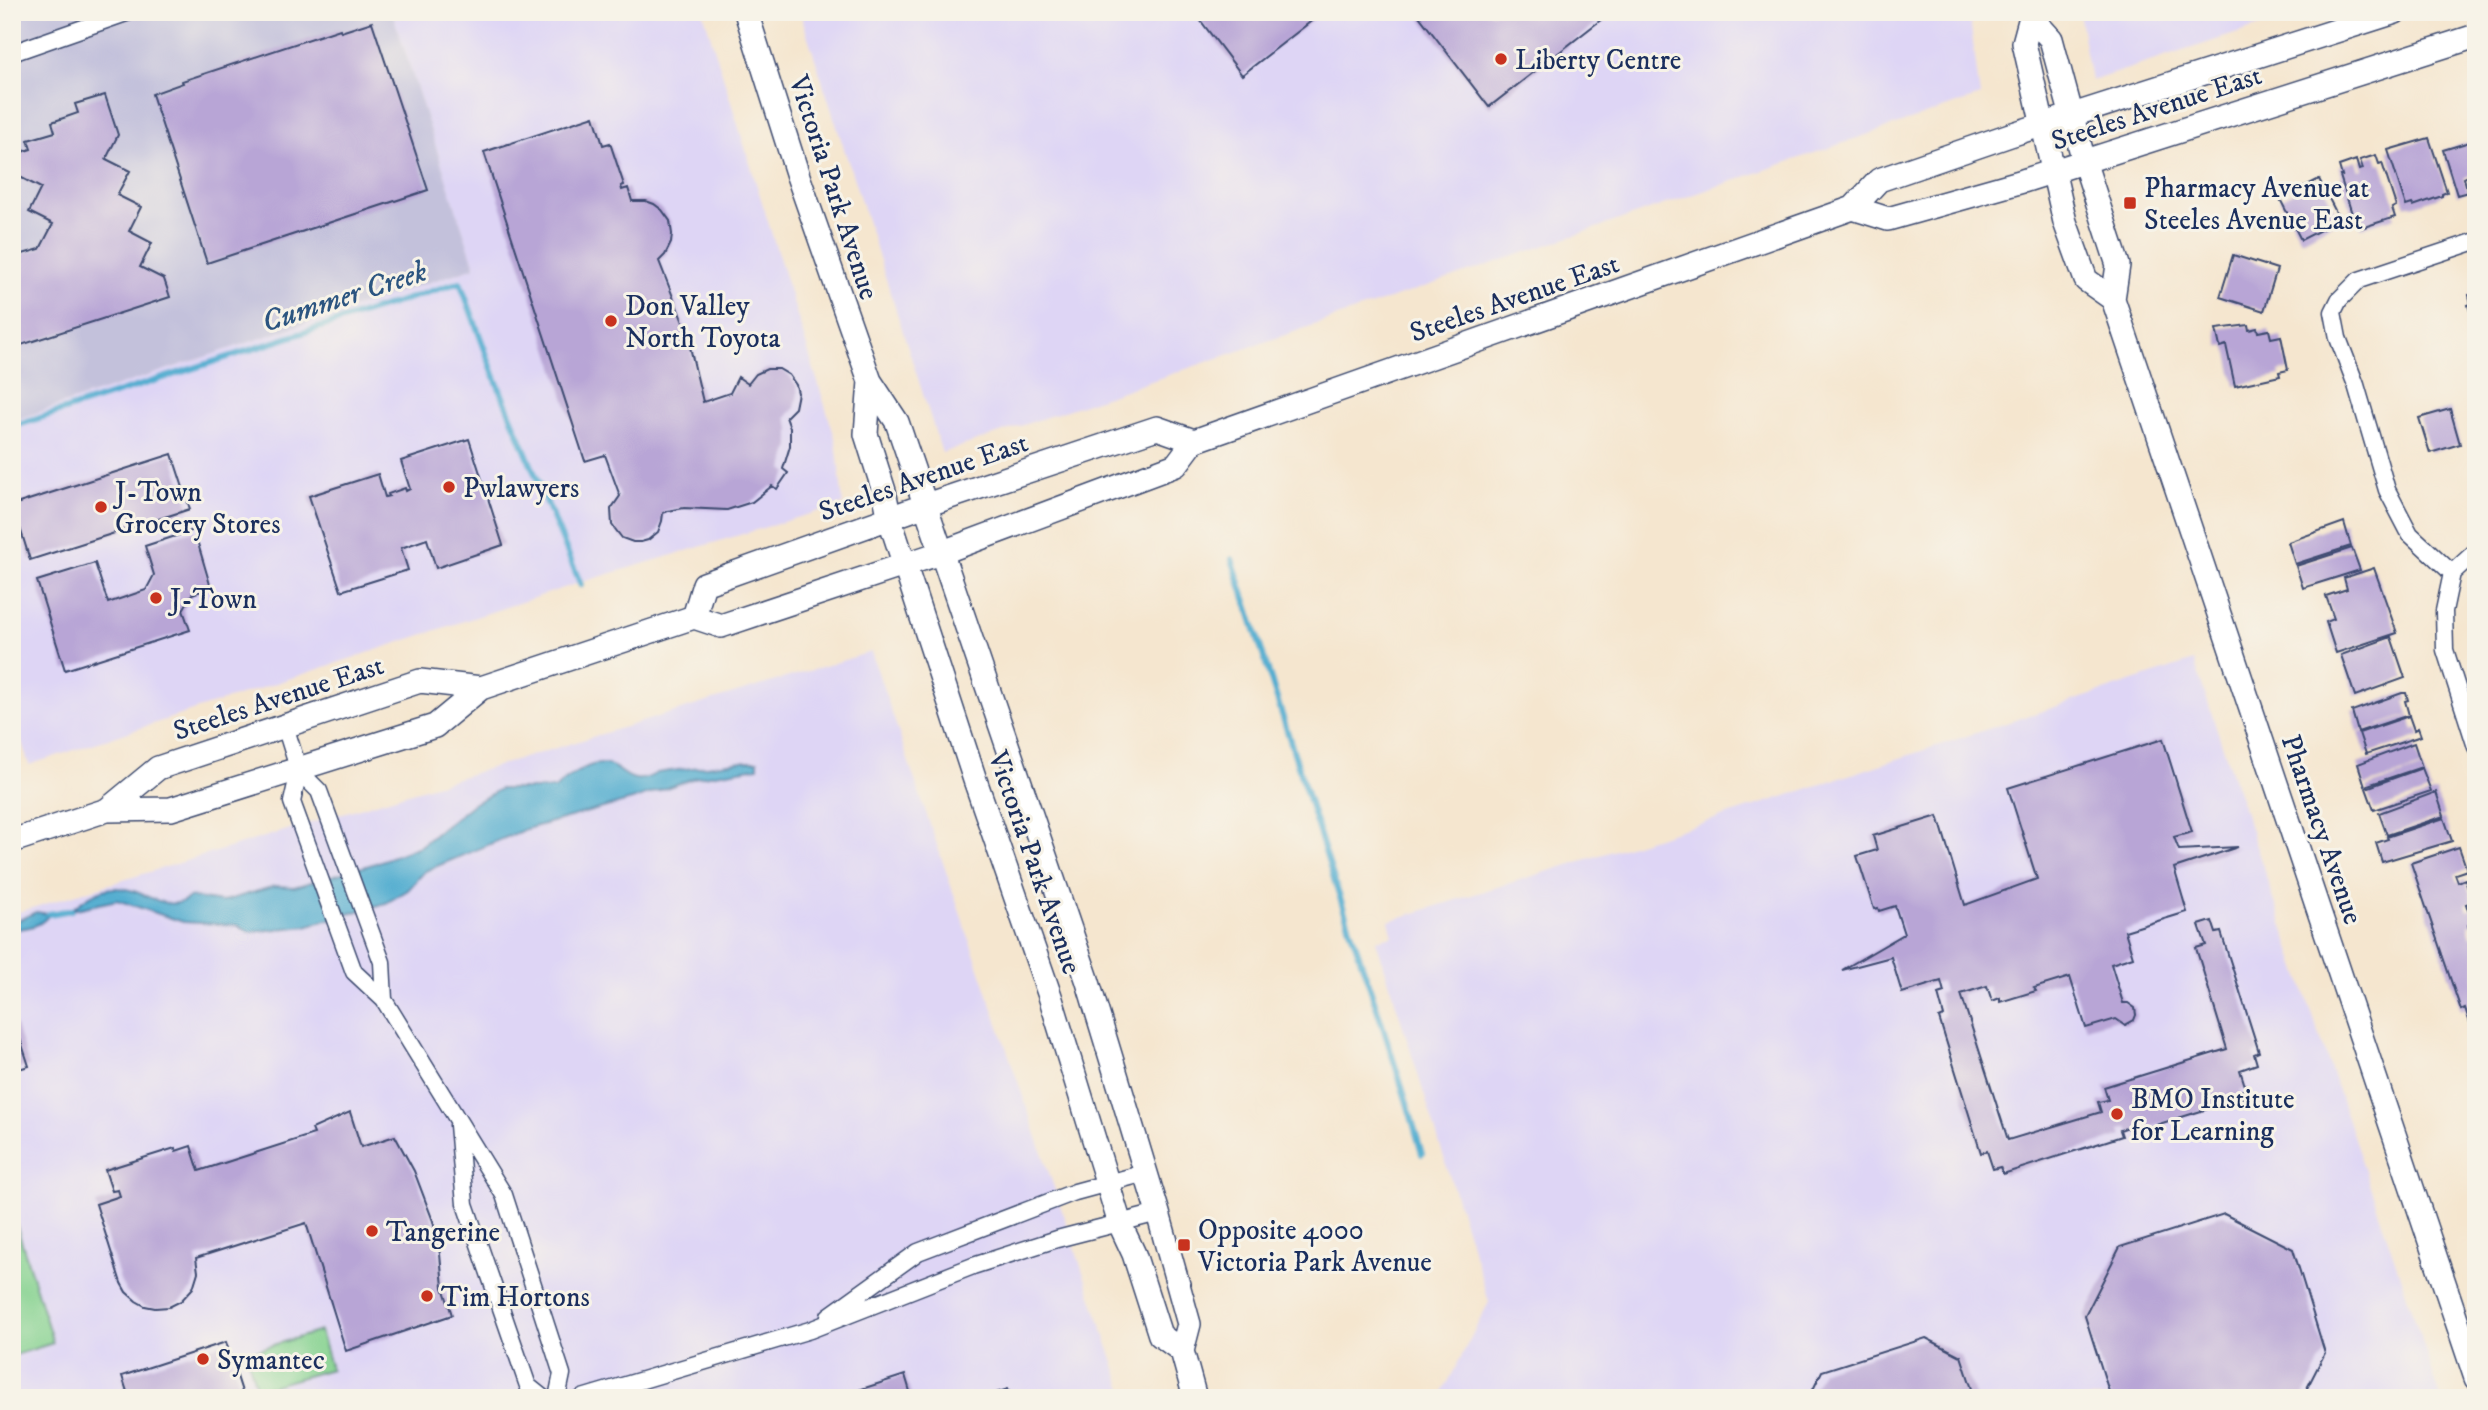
<svg xmlns="http://www.w3.org/2000/svg" width="2488" height="1410" font-family="'IM FELL DW Pica',serif">
<rect width="100%" height="100%" fill="#f7f3e8"/>
<filter id="ink" filterUnits="userSpaceOnUse"><feTurbulence type="fractalNoise" baseFrequency=".0143" numOctaves="2"/><feDisplacementMap in="SourceGraphic" scale="14" xChannelSelector="R" yChannelSelector="G"/><feConvolveMatrix kernelMatrix="1 2 1 2 8 2 1 2 1" color-interpolation-filters="sRGB"/></filter>
<filter id="wash" filterUnits="userSpaceOnUse"><feTurbulence type="fractalNoise" baseFrequency=".00686" numOctaves="4" result="noise"/><feDisplacementMap in="SourceGraphic" scale="28" xChannelSelector="R" yChannelSelector="G"/><feGaussianBlur stdDeviation="1.57" result="paint"/><feColorMatrix in="noise" values="0 0 0 0 0 0 0 0 0 0 0 0 0 0 0 0 0 1.4 0 .05"/><feComposite in="paint" operator="in"/></filter>
<g filter="url(#wash)">
<rect width="100%" height="100%" fill="#f5e6cf"/>
<path fill="#ded5f5" d="M392,12H703L836,441L843,504L579,583L29,765L12,709V421L475,267Z
M800,12H1969L1980,96L942,453Z
M2079,12H2302L2091,81Z
M871,652L1126,1398H12V914Z
M2194,661L2441,1398H1440L1489,1302L1376,940L1393,936L1389,921L1731,814Z"/>
<path fill="#c3c1db" d="M12,12H392L475,267L12,421Z"/>
<path fill="#85d290" stroke="#508077" stroke-width="2" d="M12,1211L53,1343L12,1356Z
M320,1331L331,1369L257,1390L246,1353Z"/>
<path fill="#52add0" stroke="#366e97" stroke-width="2" d="M742,761H758V767L697,777L632,800L526,829L425,871L408,890L386,903L306,926L250,932L237,925L183,922L117,900L71,910C84,899 99,888 116,888C146,888 165,916 190,897L221,902L275,886L294,887L373,864L420,846L473,804L500,789H555C564,780 586,764 599,764C624,762 625,792 657,773Z
M36,912L49,914C42,927 26,929 12,929V923Z"/>
<g fill="none" stroke-linecap="round" stroke-linejoin="round">
<path stroke="#52add0" stroke-width="6" d="M12,427L460,282L496,380L581,585
M1232,559C1266,661 1297,764 1330,867C1361,963 1395,1057 1422,1154
M49,914L71,910"/>
</g>
<g id="blocks">
<path fill="#b8a5d6" d="M1194,12H1323L1242,75Z
M1416,12H1611L1489,107Z
M372,22L428,190L207,263L152,94L183,83L182,81L340,29L341,32Z
M105,95L118,135L106,159L130,171L117,195L141,207L129,231L152,243L140,267L164,279L170,297L12,348V257L40,249L53,224L29,212L41,188L18,176L12,155L31,149L28,140L55,132L52,122L78,113L75,104Z
M594,116L603,145L610,143L624,185L621,186L622,190L628,188L632,201H646L654,204L662,210L670,221L672,234L671,243L665,255L659,261L686,330L703,402L730,393L738,377L748,384L756,374L767,369H779L789,375L796,385L798,393L795,408L786,417L790,428V446L783,469L788,473L777,489L772,486L752,502L727,510L684,508L668,511L663,513L662,521L658,532L648,540L641,542H633L622,538L612,525L611,509L620,496L605,455L585,461L484,152Z
M2429,138L2447,192L2442,194V196L2413,206L2412,204L2406,206L2388,150Z
M2476,140V172L2464,178L2468,192L2457,195L2443,150Z
M2376,155L2379,164L2382,163L2396,206L2392,208L2395,217L2361,228L2358,218L2354,220L2340,176H2342L2339,166L2356,160L2359,170L2363,169L2360,160Z
M2319,179L2340,220L2301,240L2280,199Z
M2233,255L2277,269L2264,311L2220,297Z
M2476,293V327H2475L2468,305L2471,304L2469,295Z
M2248,325L2249,330L2257,328L2258,332L2269,330L2271,338L2281,336L2288,370L2279,372L2280,376L2235,386L2226,345L2220,347L2216,329Z
M2450,409L2460,444L2430,453L2419,418Z
M469,439L503,545L436,568L427,539L401,548L408,570L341,591L309,496L378,474L385,497L389,496L388,494L405,488L406,491L410,489L401,461Z
M172,454L190,509L30,560L13,505Z
M2344,522L2351,546L2295,564L2288,542Z
M194,530L211,588L192,594L183,610L190,630L65,670L37,581L95,563L108,603L146,590L154,575L145,546Z
M2352,548L2360,570L2303,588L2296,566Z
M2374,568L2397,633L2336,653L2326,622L2334,619L2326,596L2347,589L2344,578Z
M2391,637L2405,678L2355,696L2341,655Z
M2402,693H2406L2408,700L2405,701L2409,715L2358,732L2352,711Z
M2409,716L2414,730L2418,728L2421,736L2366,754L2359,733Z
M2163,739L2192,832L2174,837L2179,850L2238,847L2174,868L2187,912L2125,931L2133,957L2111,964L2123,1003H2128L2135,1008L2136,1015L2134,1020L2125,1025L2116,1019L2086,1028L2070,977L2034,988L2036,991L2000,1002V998L1992,1001L1987,986L1961,994L2008,1140L2101,1112L2098,1102L2108,1100L2104,1087L2227,1049L2196,948L2206,945L2199,925L2212,921L2216,933L2221,932L2259,1052L2254,1054L2257,1064L2240,1070L2246,1089L2240,1091L2243,1098L2130,1133L2128,1127L2120,1130L2122,1136L2003,1174L2000,1167L1993,1169L1987,1151L1981,1153L1939,1018L1944,1016L1938,994L1944,992L1941,981L1902,993L1891,957L1842,970L1904,934L1895,906L1879,911L1878,908L1874,909L1857,856L1877,850L1873,836L1938,816L1965,905L2037,879L2008,788Z
M2414,743L2422,767L2365,786L2358,764Z
M2422,768L2431,791L2374,810L2366,788Z
M2436,792L2444,816L2387,835L2379,813Z
M2444,818L2452,841L2382,862L2376,843L2388,839L2387,837Z
M2459,847L2467,870L2455,874L2458,882L2465,879L2473,902L2466,904L2468,910L2475,907L2476,909V922L2468,925L2471,936L2476,935L2475,1038L2465,1008L2461,1010L2411,863Z
M12,1014L29,1066L12,1071Z
M350,1112L361,1147L395,1136L414,1171L433,1221L440,1254L443,1287L452,1315L346,1351L306,1223L196,1258L198,1272L193,1288L181,1301L169,1307L155,1308L145,1306L136,1301L126,1292L121,1283L96,1204L120,1196L118,1190L112,1191L105,1170L175,1148L176,1151L191,1146L199,1171L314,1134L312,1129Z
M2224,1214L2293,1249L2325,1353L2302,1398H2111L2085,1316L2120,1247Z
M1926,1338L1961,1356L1975,1398H1809L1822,1371Z
M226,1342L244,1398H129L122,1376Z
M905,1375L912,1398H837V1397Z
M1008,1389L1011,1398H984V1397Z"/>
</g>
</g>
<g filter="url(#ink)">
<use href="#blocks" fill-opacity="0" stroke="#3c4a6f" stroke-width="2"/>
<g fill="none" stroke-linecap="round" stroke-linejoin="round">
<defs>
<path id="street" d="M12,53L129,12
M2476,551L2452,573L2444,611L2445,650L2476,747
M2452,573L2410,534L2387,490L2356,385L2338,338L2333,312L2339,300L2359,280L2476,241
M285,726L299,771L319,791L382,962L384,1000
M299,771L292,802L354,972L384,1000L504,1195L562,1374L557,1398
M458,1125L465,1204L528,1386L543,1398
M829,1316L918,1252L1075,1192L1145,1173
M582,1398L810,1330L973,1266L1057,1239L1158,1213"/>
<path id="secondary" d="M746,12L798,176L870,381L897,422L1087,979L1158,1213L1189,1324L1182,1351L1195,1398
M2030,12L2031,17L2024,43L2065,222L2086,280L2113,299
M2031,17L2051,39L2084,161L2118,265L2113,299L2476,1378
M1853,208L1888,219L2023,181L2476,36
M870,381L866,434L884,491L890,520L975,780L1050,996L1120,1224L1134,1254L1160,1335L1182,1351
M694,617L704,584L926,505L1157,428L1194,441
M107,810L158,768L420,681L481,688
M12,841L107,810L171,809L435,726L481,688L694,617L721,626L943,552L1176,465L1194,441L1853,208L1879,180L2010,135L2395,12"/>
</defs>
<use href="#street" stroke="#3c4a6f" stroke-width="19"/>
<use href="#secondary" stroke="#3c4a6f" stroke-width="26"/>
<use href="#street" stroke="#fff" stroke-width="16"/>
<use href="#secondary" stroke="#fff" stroke-width="23"/>
</g>
</g>
<g fill="#c8321e" stroke="#f7f3e8" stroke-width="2.5">
<circle cx="1501" cy="59" r="7"/>
<rect x="2123" y="196" width="14" height="14" rx="3.5"/>
<circle cx="611" cy="321" r="7"/>
<circle cx="449" cy="487" r="7"/>
<circle cx="101" cy="507" r="7"/>
<circle cx="156" cy="598" r="7"/>
<circle cx="2117" cy="1114" r="7"/>
<circle cx="372" cy="1231" r="7"/>
<rect x="1177" y="1238" width="14" height="14" rx="3.5"/>
<circle cx="427" cy="1296" r="7"/>
<circle cx="203" cy="1359" r="7"/>
</g>
<g text-anchor="middle" stroke-width="6" stroke-linejoin="round" paint-order="stroke">
<g font-size="28" fill="#1b2f5e" stroke="#f7f3e8" text-anchor="start">
<text x="1515" y="69">Liberty Centre</text>
<text x="2144" y="197">Pharmacy Avenue at<tspan x="2144" dy="32">Steeles Avenue East</tspan></text>
<text x="625" y="315">Don Valley<tspan x="625" dy="32">North Toyota</tspan></text>
<text x="463" y="497">Pwlawyers</text>
<text x="115" y="501">J-Town<tspan x="115" dy="32">Grocery Stores</tspan></text>
<text x="170" y="608">J-Town</text>
<text x="2131" y="1108">BMO Institute<tspan x="2131" dy="32">for Learning</tspan></text>
<text x="1198" y="1239">Opposite 4000<tspan x="1198" dy="32">Victoria Park Avenue</tspan></text>
<text x="386" y="1241">Tangerine</text>
<text x="441" y="1306">Tim Hortons</text>
<text x="217" y="1369">Symantec</text>
</g>
<g font-size="28" fill="#1b2f5e" stroke="#f7f3e8">
<text transform="translate(2156 107) rotate(-18)" y="10">Steeles Avenue East</text>
<text transform="translate(835 187) rotate(72)" y="10">Victoria Park Avenue</text>
<text transform="translate(1514 297) rotate(-19)" y="10">Steeles Avenue East</text>
<text transform="translate(923 476) rotate(-19)" y="10">Steeles Avenue East</text>
<text transform="translate(278 697) rotate(-18)" y="10">Steeles Avenue East</text>
<text transform="translate(2323 829) rotate(71)" y="10">Pharmacy Avenue</text>
<text transform="translate(1036 862) rotate(71)" y="10">Victoria Park Avenue</text>
</g>
<g font-size="30" font-style="italic" fill="#2c5580" stroke="#f7f3e8">
<text transform="translate(344 296) rotate(-18)" y="10">Cummer Creek</text>
</g>
</g>
<rect width="2488" height="1410" fill="none" stroke="#f7f3e8" stroke-width="42"/>
</svg>
